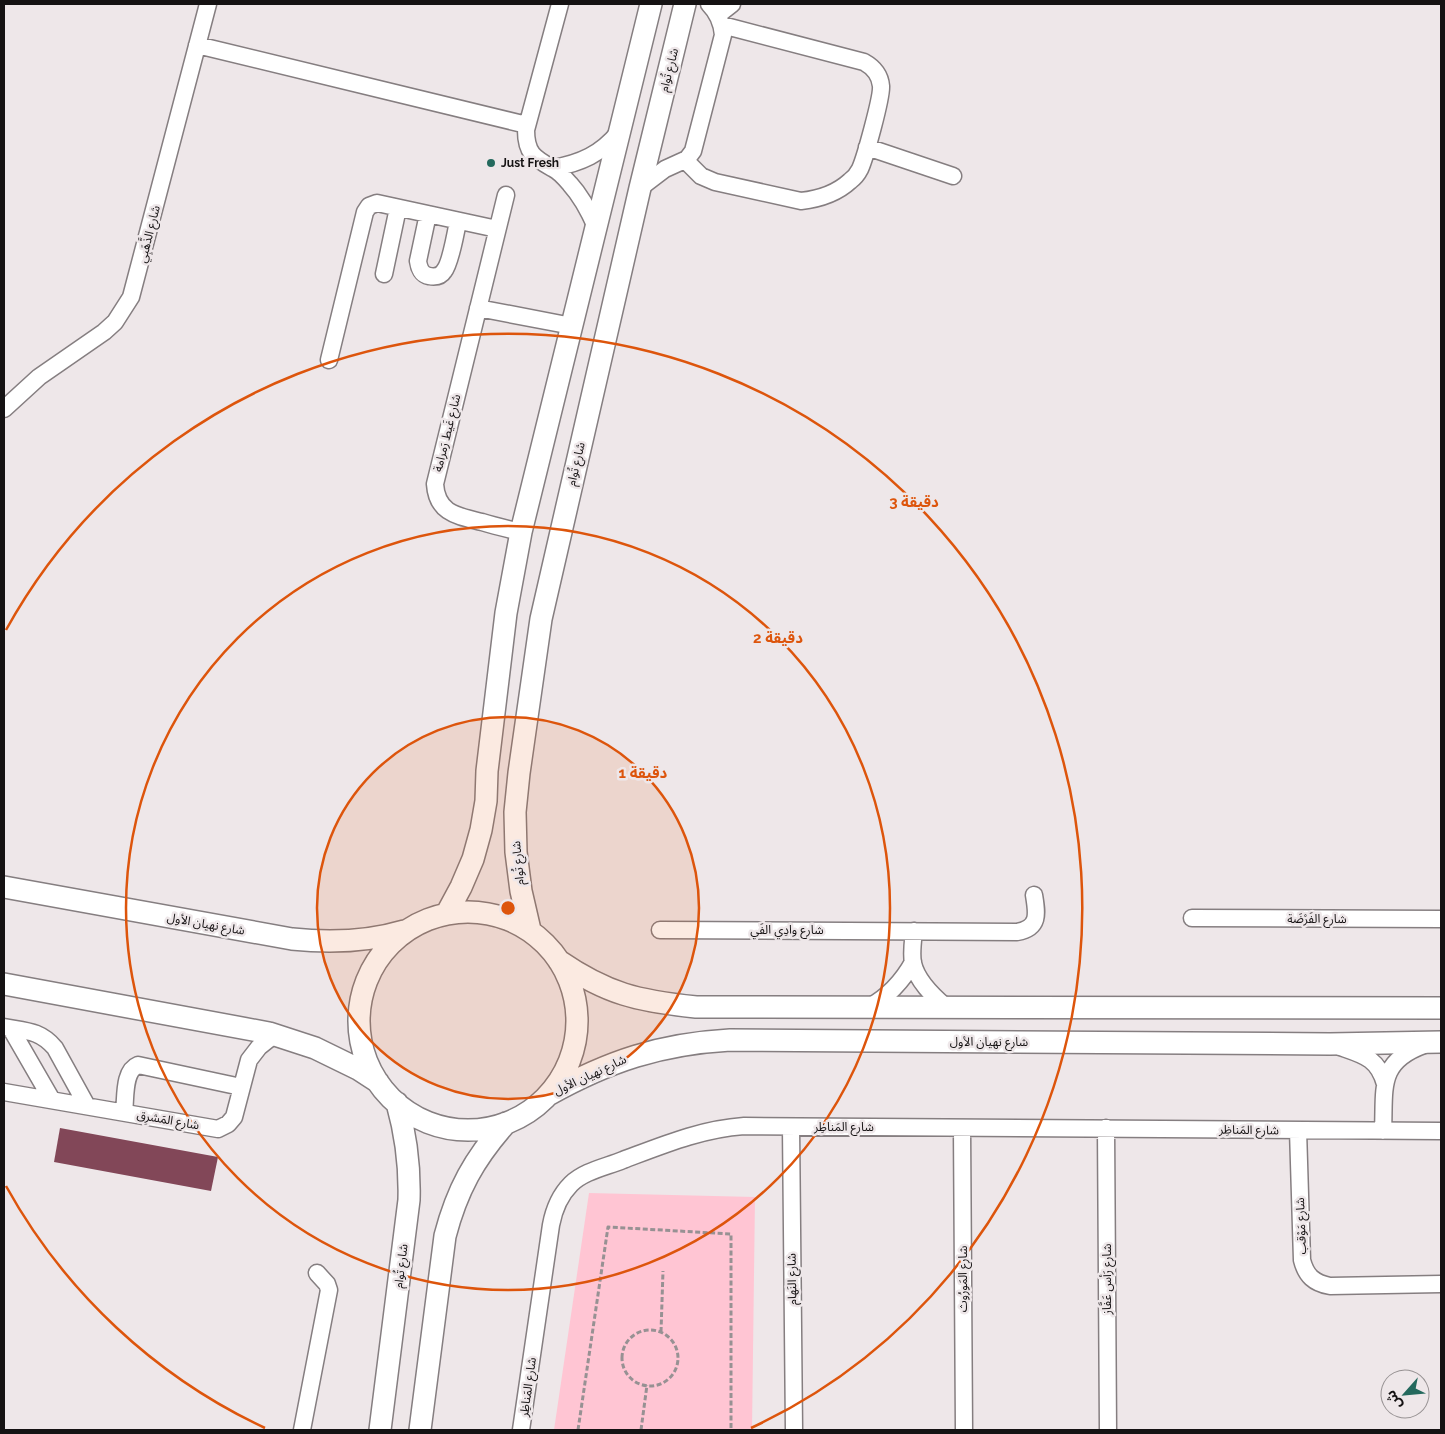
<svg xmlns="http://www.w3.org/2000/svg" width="1445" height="1434" font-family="Raleway,'Noto Sans Arabic',sans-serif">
<rect width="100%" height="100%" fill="#eee7e9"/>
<path fill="#ffc5d3" d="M589,1193L755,1197L752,1430H554Z"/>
<path fill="#824758" d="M60,1128L218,1157L211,1191L54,1162Z"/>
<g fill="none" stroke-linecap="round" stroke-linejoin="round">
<defs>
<path id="minor" d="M560,4L526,130C526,153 534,158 552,168C559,171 565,178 570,184C581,196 589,211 596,227
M718,15L732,4
M197,45L527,125
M867,147L953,176
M685,160L701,176L715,182L801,201C819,199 836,194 850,181C854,178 858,173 860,169C865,158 882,97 881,86C880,75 873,67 864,62L722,25
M553,168C581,163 601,154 619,132
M640,188L665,169L687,159L693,151L723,35C722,23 718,13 709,4
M506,195L435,484C437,514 458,516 482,522C495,526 508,529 521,532
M428,214L418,261C419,268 422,275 429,276C435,277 441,276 444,271C450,264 456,232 458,221
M384,274L398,208
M478,308L572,326
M329,360L365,212L369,206L377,203L497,229
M4,409L39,377L104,332L115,322L131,297L208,4
M1192,918L1441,919
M660,930L1017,932C1040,928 1037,913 1034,895
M914,931C913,941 911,953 913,963C917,981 933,996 946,1007
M869,1007C889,996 902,982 913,962
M4,1027C25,1031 40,1030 55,1048L87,1106
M11,1029L52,1100
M1340,1047C1363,1055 1378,1058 1385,1084
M4,1092L218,1129L228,1124L234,1117L249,1060L259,1047L274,1035
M124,1112C126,1098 123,1071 138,1065L241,1087
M791,1127L794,1430
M962,1128L964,1430
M1106,1128L1108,1430
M1298,1130L1302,1260C1306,1276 1314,1283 1330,1286L1441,1284
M1383,1131C1385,1089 1377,1062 1424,1045
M302,1430L329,1290L327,1284L317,1273
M521,1430L551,1225C554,1209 559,1196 571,1184C584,1171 606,1167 623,1160C663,1145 701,1129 744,1126L1441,1131"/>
<path id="major" d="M4,887L292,939C330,943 367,942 404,931
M359 1021a109 109 0 1 1 218 0a109 109 0 1 1-218 0Z
M447,913L461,887L473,859L481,830L486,801L487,771L506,613L521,532L651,4
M530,930L521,891L516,852L515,812L519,773L541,619L640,188L685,4
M559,961C607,994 638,1001 696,1007L1441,1008
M4,984L269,1033L315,1048L358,1069L378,1082
M548,1095C609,1061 660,1044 730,1040L1330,1044L1441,1042
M380,1430L409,1200C410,1166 406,1135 397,1103
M420,1430L445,1236C457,1190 474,1159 506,1123"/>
</defs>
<use href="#minor" stroke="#857e80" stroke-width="19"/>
<use href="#major" stroke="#857e80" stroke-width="24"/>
<path stroke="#979193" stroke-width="3" stroke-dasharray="5 2.5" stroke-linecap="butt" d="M622 1358a28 28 0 1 1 56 0a28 28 0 1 1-56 0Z
M661,1332L663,1271
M578,1430L608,1227L731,1234V1430
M641,1430L647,1385"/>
<use href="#minor" stroke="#fff" stroke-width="16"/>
<use href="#major" stroke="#fff" stroke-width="21"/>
</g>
<circle cx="508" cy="908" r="191" fill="#dd550c" fill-opacity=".12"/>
<g fill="none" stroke="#dd550c" stroke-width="2.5">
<circle cx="508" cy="908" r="191"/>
<circle cx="508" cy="908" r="382"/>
<path d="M265 1428A574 574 0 0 1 6 1186M6 630A574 574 0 1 1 751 1428"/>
</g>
<circle fill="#24695d" stroke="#eee7e9" stroke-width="2" cx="491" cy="163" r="5"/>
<g text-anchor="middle" stroke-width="5" stroke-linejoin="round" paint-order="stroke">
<g font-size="12" fill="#151213" stroke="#eee7e9">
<text transform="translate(669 70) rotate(-76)" y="4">شارع تُوام</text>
<text transform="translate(149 234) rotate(-76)" y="4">شارع الذَّهَبِي</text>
<text transform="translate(447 433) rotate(-76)" y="4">شارع غَيط رَمرامة</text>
<text transform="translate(576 464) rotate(-77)" y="4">شارع تُوام</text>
<text transform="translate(518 863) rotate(-95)" y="4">شارع تُوام</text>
<text x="1317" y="923">شارع الفَرْضَة</text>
<text transform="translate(206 924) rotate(10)" y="4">شارع نهيان الأول</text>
<text x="787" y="934">شارع وادِي الفَي</text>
<text x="989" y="1046">شارع نهيان الأول</text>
<text transform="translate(590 1075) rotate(-25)" y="4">شارع نهيان الأول</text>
<text transform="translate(168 1120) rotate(10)" y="4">شارع المَشرِق</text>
<text x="844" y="1131">شارع المَناظِر</text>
<text transform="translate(1249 1130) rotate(1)" y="4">شارع المَناظِر</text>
<text transform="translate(1301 1226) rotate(-92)" y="4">شارع مَوْقب</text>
<text transform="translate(401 1266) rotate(-83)" y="4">شارع تُوام</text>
<text transform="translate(792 1279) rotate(-91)" y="4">شارع النَهام</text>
<text transform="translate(963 1279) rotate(-90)" y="4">شارع المَورُوث</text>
<text transform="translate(1107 1279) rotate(-90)" y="4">شارع رَأس عَفَّاز</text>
<text transform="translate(528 1387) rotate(-82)" y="4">شارع المَناظِر</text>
</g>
<g font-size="12" font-weight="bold" fill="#151213" stroke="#eee7e9" text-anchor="start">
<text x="501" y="167">Just Fresh</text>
</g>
</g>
<circle cx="508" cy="908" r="8" fill="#dd550c" stroke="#eee7e9" stroke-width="2.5"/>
<g font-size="15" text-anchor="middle" font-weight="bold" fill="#dd550c" stroke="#eee7e9" stroke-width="5" stroke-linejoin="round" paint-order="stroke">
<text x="914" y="507">3 دقيقة</text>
<text x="778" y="643">2 دقيقة</text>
<text x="643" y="778">1 دقيقة</text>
</g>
<rect width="1445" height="1434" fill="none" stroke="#151213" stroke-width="10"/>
<g transform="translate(1405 1394) rotate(243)"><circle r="24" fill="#eee7e9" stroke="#979293"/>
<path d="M0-4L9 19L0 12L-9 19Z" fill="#24695d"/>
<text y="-8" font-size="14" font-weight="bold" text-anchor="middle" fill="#151213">ش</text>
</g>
</svg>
